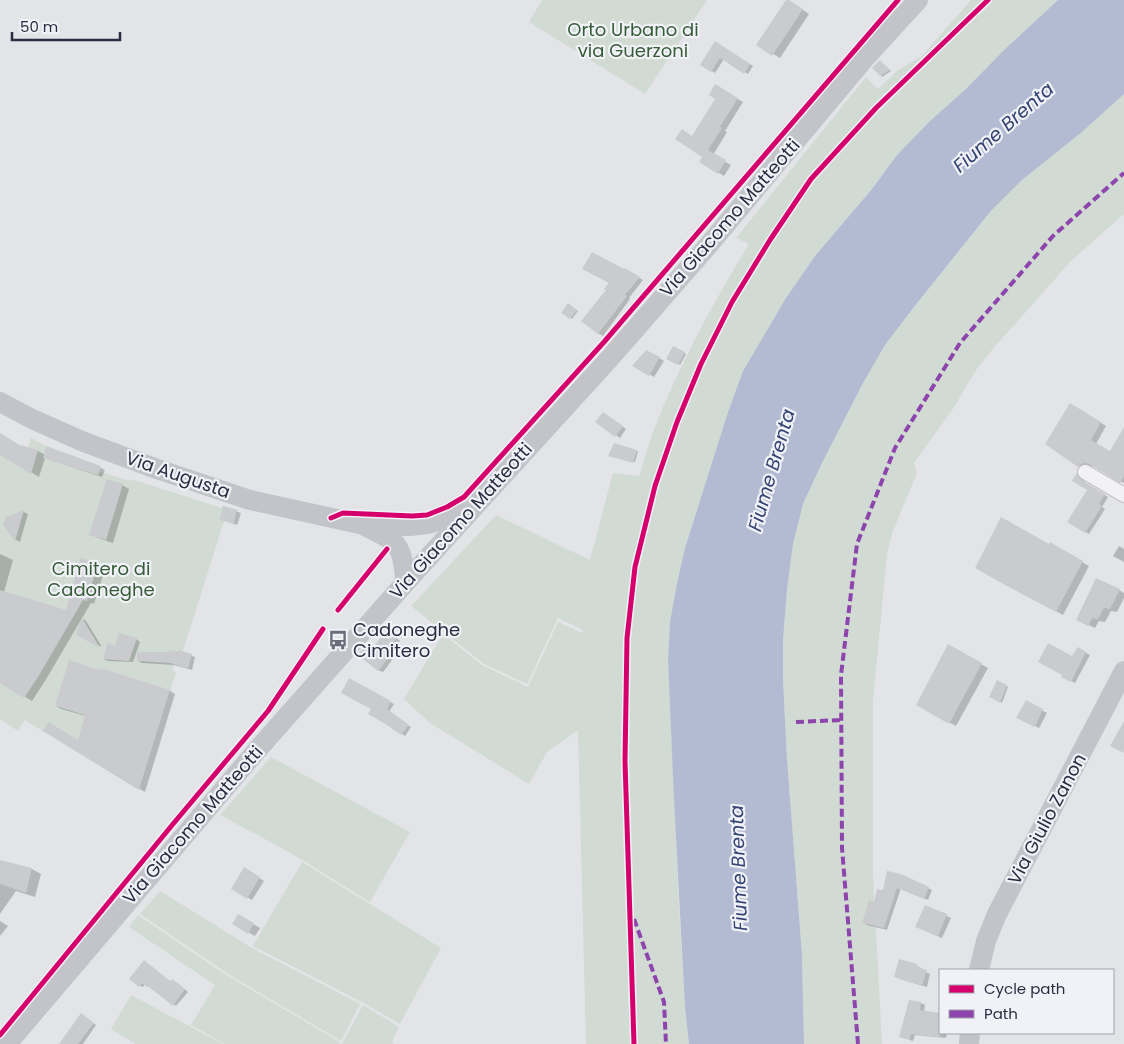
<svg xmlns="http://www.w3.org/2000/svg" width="1124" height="1044" font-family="Poppins,sans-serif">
<rect width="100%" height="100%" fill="#e3e4e7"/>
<path fill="#d1dbd3" d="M542,0H707L645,94L529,22Z
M971,0H1058L1004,50L967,88L930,121L897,155L872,189L815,256L786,298L743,371L728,412L685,548L677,583L670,622L668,659L679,904L685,1007L689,1044H586L578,730L547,752L529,784L430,723L404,699L443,634L482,665L528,687L558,622L582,633L583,630L558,618L527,684L484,664L411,606L496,515L590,560L613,473L639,476C644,461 648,446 653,432C678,367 713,303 749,244L736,238L866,77L878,89L898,70L921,57Z
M1124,94V214L1071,261L991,351L976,370L953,409L914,463L917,473L893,531L887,554L873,702V875L882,1044H804L802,955L787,759L783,680V640L787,590L793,544L803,504L821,465L862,385L885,345L914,307L990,212L1022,180L1082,132Z
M0,433L18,444L28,447L31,438L46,446L99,466L98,471L130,481L131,479L222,508L223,506L238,510L234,524L224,521L183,651L192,654L188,669L174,665L172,670L176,672L139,790L25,720L18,731L0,719Z
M271,757L410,832L370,902L296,856L220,815Z
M302,862L441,948L400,1024L362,1002L253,946Z
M160,891L252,948L360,1004L341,1041L228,974L140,914Z
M138,915L223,973L340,1042L339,1044H225L191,1025L215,985L129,927Z
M131,995L223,1044H136L111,1029Z
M363,1005L399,1027L392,1042L394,1044H342Z"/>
<path fill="#b2bbd2" d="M1058,0H1124V94L1082,132L1022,180L990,212L914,307L885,345L862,385L821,465L803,504L793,544L787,590L783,640V680L787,759L802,955L804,1044H689L685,1007L674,800L668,659L670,622L677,583L685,548L728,412L743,371L786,298L815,256L872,189L897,155L930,121L967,88L1004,50Z"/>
<path fill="#0003" d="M794,4L809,14L780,58L758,45Z
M716,43L753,66L748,74L724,59L715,73L702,65Z
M881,62L891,71L882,77L881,75Z
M716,86L743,102L725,131L727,132L713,155L731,165L724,176L701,162L703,157L692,138L716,98Z
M625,270L643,280L629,298L630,299L603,336L598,333Z
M568,305L578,311L572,319L563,312Z
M673,347L686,354L680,365L668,358Z
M647,351L664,361L654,377L634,365Z
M1070,404L1106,426L1096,444L1111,453L1124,433V483L1096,467L1091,466L1087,467L1084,469L1079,466Z
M607,416L626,429L620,438L616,435Z
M0,434L20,446L38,451L45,455L47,447L101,468L105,470L102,477L45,458L39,477L0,453Z
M636,451L638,452L635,462L611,456Z
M1077,475L1081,477L1085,483L1108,497L1102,507L1105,509L1089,534L1069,522L1089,490Z
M122,485L129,489L113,543L98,538L91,534Z
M224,508L241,513L237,525L221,519Z
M24,512L28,514L20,542L16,540L4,525L7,518Z
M1051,544L1089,566L1063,615L1015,589Z
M1119,546L1124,549V562L1113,556Z
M0,554L13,560L4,592L67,611L82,560L98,565L105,569L94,604L91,603L45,681L32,701L0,682Z
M1119,590L1124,593V598L1117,612L1111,611L1105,622L1099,621L1095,628L1084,623Z
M83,619L86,621L102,647L78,634Z
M392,634L400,641L395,648L399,651L383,672L378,670L366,657L375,647Z
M136,639L140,642L133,662L108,661L104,659L116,648Z
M948,646L988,668L956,726L918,705Z
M1078,649L1090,655L1075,683L1063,676Z
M179,651L195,657L192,670L174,665L142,663L138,661L178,654Z
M101,669L170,691L175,694L145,792L44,731L78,742L86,716L61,709L56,706L100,671Z
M350,680L394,704L389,712L411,727L405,736L388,724L372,709Z
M998,682L1008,687L1002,703L991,696Z
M1027,702L1047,713L1039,728L1022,720Z
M0,862L32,869L41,874L35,897L16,891L0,914Z
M244,869L264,881L252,900L232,888Z
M901,875L932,890L928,900L901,888L887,930L867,925L864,922L875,903L884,892Z
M925,906L951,918L942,938L921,929Z
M239,916L260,928L255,936L234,924Z
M0,921L8,926L0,936Z
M147,964L171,983L176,982L188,992L176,1006L145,984L143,987L140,986Z
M917,966L921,968V970L930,974L927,987L900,979L895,976Z
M910,1002L921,1003L925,1005L924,1012L940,1014V1033H947L946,1038L915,1035L913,1041L900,1037Z
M84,1017L96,1025L83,1044H62Z"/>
<path fill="#cacbcf" d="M786,0H789L803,9L772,56L756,45Z
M715,41L750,64L744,74L720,58L711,72L700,65Z
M880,60L890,70L880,76L872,68Z
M715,84L738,98L720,127L722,128L708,150L726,160L718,174L699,162L702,157L675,139L682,129L692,136L715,99L709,95Z
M592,252L624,269L625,268L640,277L625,295L627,296L598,334L581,321L606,290L604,289L609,283L582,269Z
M568,303L577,310L570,319L561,313Z
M673,346L685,352L678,365L666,359Z
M646,350L660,357L649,376L632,366Z
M1070,403L1101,422L1091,440L1110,451L1124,427V476L1120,483L1089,464L1085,463L1081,464L1078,467L1045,444Z
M603,412L623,426L615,437L595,422Z
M0,433L19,445L38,450L31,474L0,455Z
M614,443L637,450L633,463L608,456Z
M46,446L101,466L98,475L43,458Z
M1077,473L1081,480L1105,494L1099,504L1102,506L1085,533L1067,522L1087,490L1072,481Z
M107,479L123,484L106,540L89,535Z
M223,506L237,510L234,524L220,520Z
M24,510L15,541L3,525L6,517Z
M1001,517L1049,544L1050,542L1083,561L1056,612L1007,586L975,568Z
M81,558L98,563L87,601L83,600L38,677L24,698L0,683V590L66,610Z
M1096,578L1120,589L1110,609L1104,608L1098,619L1092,618L1088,626L1076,620Z
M82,618L100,648L76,635Z
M387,630L397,638L391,644L396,648L378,671L363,659L364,657L359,653L369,642L374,646Z
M119,633L137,638L129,661L103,659L108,642L115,646Z
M1048,643L1072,656L1078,647L1086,652L1071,682L1061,677L1062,675L1038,662Z
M948,644L982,663L949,724L916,705Z
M169,650L177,652L178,650L192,654L188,669L170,663L137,661V652H168Z
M69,660L99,670L100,668L170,690L139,790L43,731L48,722L78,740L85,715L55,706Z
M349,678L391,701L387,709L409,725L401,735L387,725L368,714L371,709L341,693Z
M997,680L1007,685L1000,703L989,697Z
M1026,700L1043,709L1035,727L1016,718Z
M1124,721V753L1110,746Z
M0,860L32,868L26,893L0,884Z
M244,867L260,877L247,899L231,889Z
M887,871L901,874L929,887L924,899L897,888L884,928L862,923L869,900L874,902L877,889L883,890Z
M925,905L947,914L938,936L915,927Z
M238,914L254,923L248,934L232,924Z
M899,959L917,964V967L927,970L922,986L894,977Z
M144,960L170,981L172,979L185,989L173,1006L148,986L147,987L142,983L139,987L129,979Z
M909,1000L921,1002L920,1010L940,1013V1037L911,1034L910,1040L899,1037Z
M81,1013L94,1023L78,1044H59Z"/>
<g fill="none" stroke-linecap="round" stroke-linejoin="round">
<defs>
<path id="street" d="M1085,472L1124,495"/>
</defs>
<use href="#street" stroke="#c0c1c5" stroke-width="16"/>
<use href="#street" stroke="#f2f2f5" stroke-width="14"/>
<path stroke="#c3c4ca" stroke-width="20" d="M0,402L32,419L84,442L157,469L250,500L364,525L410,526L428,524L470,511
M365,526C374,531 385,535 393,542C403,549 405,571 405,583
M979,970L986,941L997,914L1124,671
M7,1044L258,749L405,583L610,358L712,241L865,58L918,0
M969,1044L970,1033"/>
<path stroke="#8e44ad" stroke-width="4" stroke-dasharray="8 4" stroke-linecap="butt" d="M796,722L841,720
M634,919L664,1002L666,1044
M858,1044L842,848L841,675L857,544L895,448L960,343L1053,236L1124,173"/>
<defs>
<path id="cycleway" d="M331,518L343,513L412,516L427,515L447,507L464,497L604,342L898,0
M338,610L387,549
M0,1035L173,824L268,711L323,629
M634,1044L625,761L627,638L635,567L655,486L677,422L701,364L732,302L770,240L811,179L876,108L988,0"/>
</defs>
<use href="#cycleway" stroke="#f1f2f7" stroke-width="8"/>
<use href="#cycleway" stroke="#d6006c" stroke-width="5"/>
</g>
<defs>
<symbol id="bus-bare" viewBox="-9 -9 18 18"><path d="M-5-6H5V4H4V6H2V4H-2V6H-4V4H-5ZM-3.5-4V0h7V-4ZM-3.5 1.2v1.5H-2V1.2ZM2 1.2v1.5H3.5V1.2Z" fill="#6b6d7b" stroke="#f1f2f7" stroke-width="2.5" paint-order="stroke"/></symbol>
</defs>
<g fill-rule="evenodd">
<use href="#bus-bare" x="324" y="626" width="28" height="28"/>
</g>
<g text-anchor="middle" stroke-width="4.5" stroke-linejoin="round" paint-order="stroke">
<g font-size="18" fill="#375c38" stroke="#f1f2f7">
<text x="633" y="36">Orto Urbano di<tspan x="633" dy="21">via Guerzoni</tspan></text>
<text x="101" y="575">Cimitero di<tspan x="101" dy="21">Cadoneghe</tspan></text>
</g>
<g font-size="18" fill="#2a2d41" stroke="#f1f2f7">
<text transform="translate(730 218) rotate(-49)" y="6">Via Giacomo Matteotti</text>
<text transform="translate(178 475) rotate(19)" y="6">Via Augusta</text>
<text transform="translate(461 521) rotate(-48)" y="6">Via Giacomo Matteotti</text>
<text transform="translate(1047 819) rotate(-62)" y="6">Via Giulio Zanon</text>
<text transform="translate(193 825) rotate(-49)" y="6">Via Giacomo Matteotti</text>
</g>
<g font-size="18" fill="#2a2d41" stroke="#f1f2f7" text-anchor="start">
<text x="353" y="636">Cadoneghe<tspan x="353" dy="21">Cimitero</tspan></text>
</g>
<g font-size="19" font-style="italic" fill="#354374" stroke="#f1f2f7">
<text transform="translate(1003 127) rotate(-41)" y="7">Fiume Brenta</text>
<text transform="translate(771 470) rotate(-74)" y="7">Fiume Brenta</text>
<text transform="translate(738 868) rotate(-92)" y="7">Fiume Brenta</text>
</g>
</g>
<rect x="939" y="969" width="175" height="65" fill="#f1f2f7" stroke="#a1a3ae"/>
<rect x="949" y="985" width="25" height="8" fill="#d6006c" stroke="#a1a3ae"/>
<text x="984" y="994" font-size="15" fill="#2a2d41">Cycle path</text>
<rect x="949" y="1010" width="25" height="8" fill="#8e44ad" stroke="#a1a3ae"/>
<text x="984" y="1019" font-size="15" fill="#2a2d41">Path</text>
<path d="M12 32v8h108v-8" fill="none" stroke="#2a2d41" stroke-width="2.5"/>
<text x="20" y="32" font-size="15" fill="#2a2d41" stroke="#f1f2f7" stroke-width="4" paint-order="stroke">50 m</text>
</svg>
